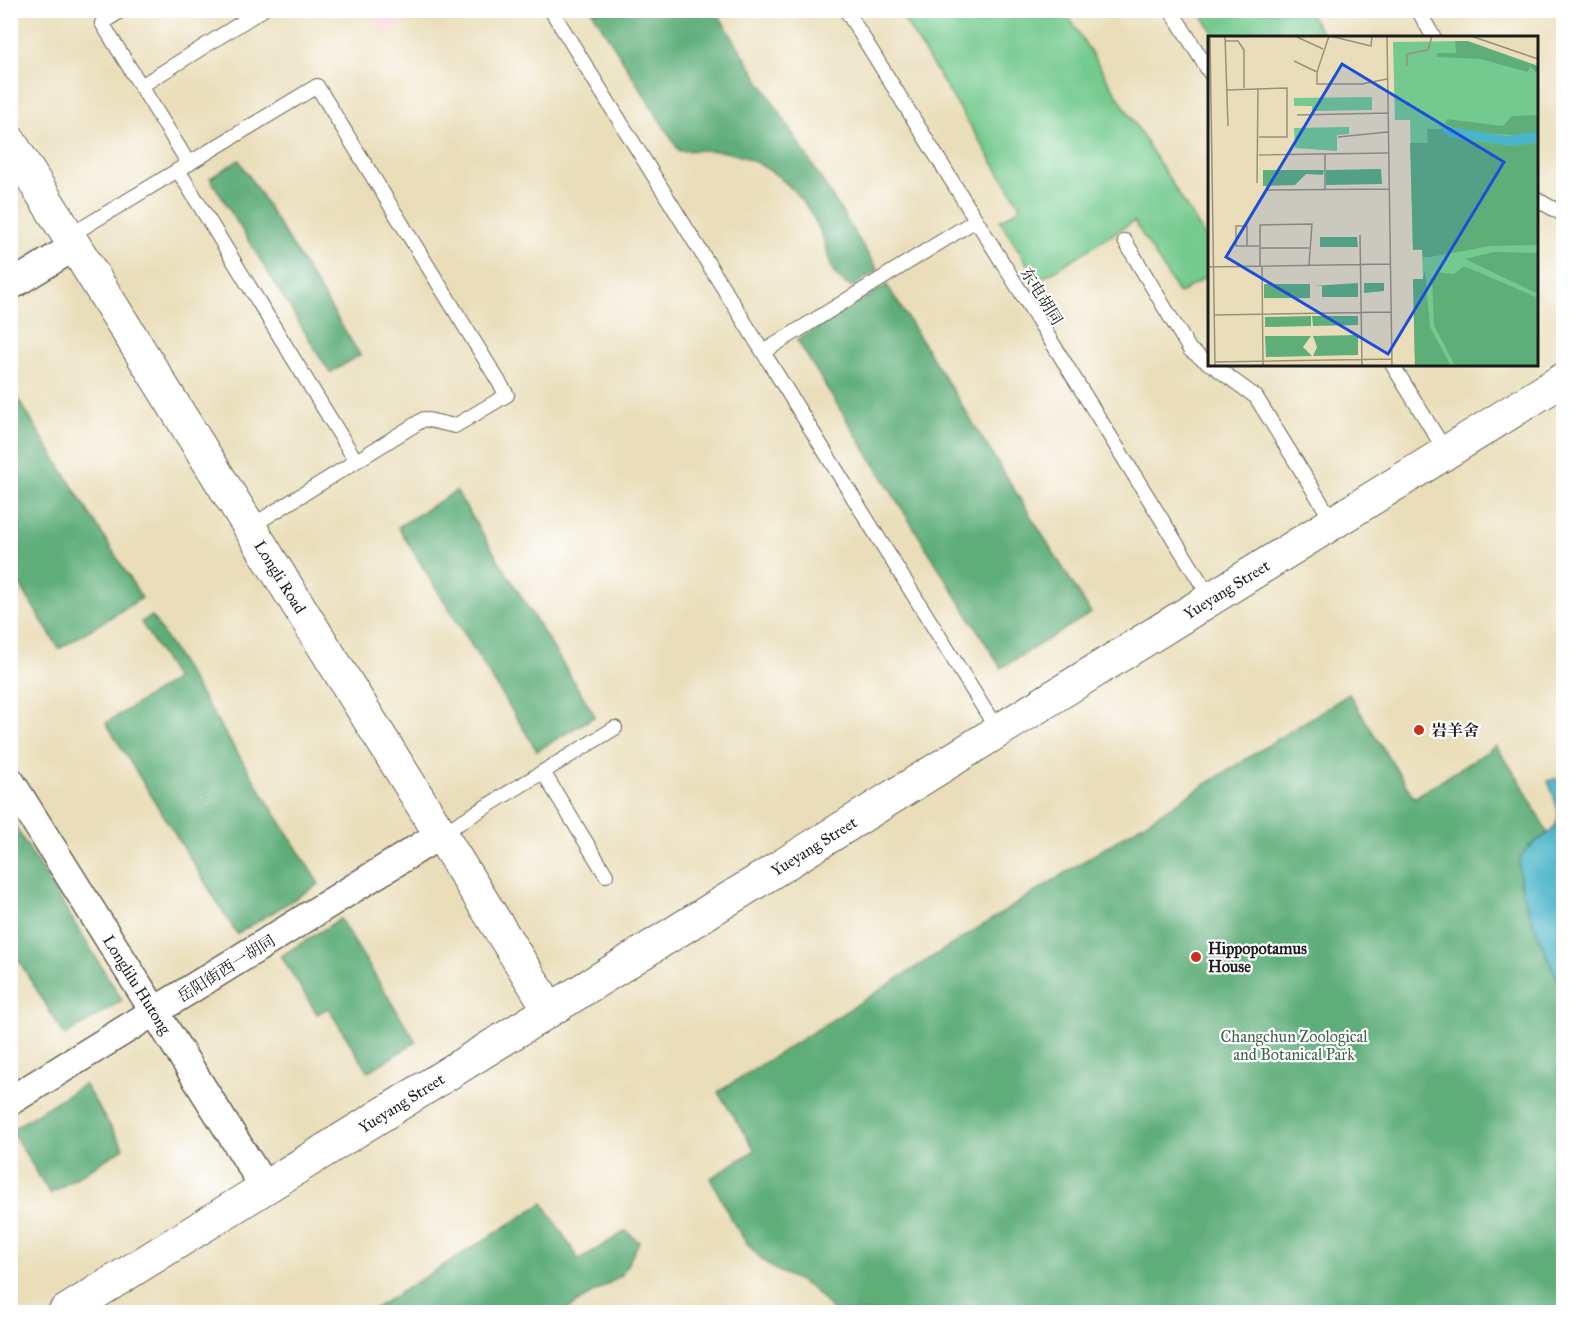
<svg xmlns="http://www.w3.org/2000/svg" width="1574" height="1323" font-family="'IM FELL Great Primer','Noto Serif SC',serif">
<rect width="100%" height="100%" fill="#fff"/>
<filter id="ink" filterUnits="userSpaceOnUse"><feTurbulence type="fractalNoise" baseFrequency=".0167" numOctaves="2"/><feDisplacementMap in="SourceGraphic" scale="12" xChannelSelector="R" yChannelSelector="G"/><feConvolveMatrix kernelMatrix="1 2 1 2 8 2 1 2 1" color-interpolation-filters="sRGB"/></filter>
<filter id="wash" filterUnits="userSpaceOnUse"><feTurbulence type="fractalNoise" baseFrequency=".008" numOctaves="4" result="noise"/><feDisplacementMap in="SourceGraphic" scale="24" xChannelSelector="R" yChannelSelector="G"/><feGaussianBlur stdDeviation="1.35" result="paint"/><feColorMatrix in="noise" values="0 0 0 0 0 0 0 0 0 0 0 0 0 0 0 0 0 1.4 0 .05"/><feComposite in="paint" operator="in"/></filter>
<g filter="url(#wash)">
<rect width="100%" height="100%" fill="#eadeba"/>
<path fill="#f7cfd4" d="M369,11H422L384,34Z"/>
<path fill="#74ca8e" stroke="#487355" stroke-width="1.5" d="M915,11H1065L1209,243V275L1179,294L1134,221L1038,281L1000,221L1021,207L903,18Z
M1199,11H1308L1324,37H1216Z"/>
<path fill="#5fae79" stroke="#3e654a" stroke-width="1.5" d="M592,11H716L878,270L852,287C827,276 831,259 823,238C807,195 771,162 726,152C710,149 695,150 679,151Z
M239,160L360,355L330,373L210,178Z
M887,285L1091,613L1001,668L797,340Z
M10,386L142,598L59,649L11,570Z
M456,491L595,716L537,751L398,527Z
M152,616L319,884L237,934L106,723L176,679L141,622Z
M1349,694L1414,798L1496,746L1521,783L1548,834L1528,847L1520,860V881L1540,940L1563,991V1312H833C825,1302 816,1290 803,1283C792,1277 781,1274 770,1266C741,1244 726,1210 711,1178L755,1150L718,1092Z
M11,820L122,1000L65,1036L11,948Z
M340,919L416,1042L368,1072L328,1008L317,1014L281,956Z
M84,1084L124,1148L50,1194L11,1130Z
M543,1203L579,1260L626,1231L639,1242L622,1275L563,1312H369Z"/>
<path fill="#4ab4c8" stroke="#336872" stroke-width="1.5" d="M1556,778L1564,795L1563,991C1552,965 1513,886 1520,860C1526,840 1557,838 1558,816C1559,807 1551,790 1548,781Z"/>
</g>
<g filter="url(#ink)">
<g fill="none" stroke-linecap="round" stroke-linejoin="round">
<defs>
<path id="lane" d="M122,10L102,23L189,164
M551,10L998,731
M846,10L1211,599
M1171,10L1210,73
M1418,10L1434,38
M141,86L262,10
M178,170L356,461
M1536,199L1564,215
M69,236L317,86L507,395L455,426L424,419L250,527
M1125,241L1190,350L1210,364
M763,352L976,220
M1211,364L1256,397L1333,522
M1392,364L1446,452
M543,772L606,875
M441,834L615,728"/>
<g id="street">
<path d="M10,286L75,246"/>
<path id="s1" d="M10,781L265,1188"/>
<path d="M10,1101L441,834"/>
</g>
<g id="secondary">
<path id="s2" d="M10,142L550,1010"/>
<path id="s3" d="M65,1312L1564,379"/>
</g>
</defs>
<use href="#lane" stroke="#646053" stroke-width="16"/>
<use href="#street" stroke="#646053" stroke-width="31"/>
<use href="#secondary" stroke="#646053" stroke-width="35"/>
<use href="#lane" stroke="#fff" stroke-width="14"/>
<use href="#street" stroke="#fff" stroke-width="28"/>
<use href="#secondary" stroke="#fff" stroke-width="33"/>
</g>
</g>
<g fill="#c8321e" stroke="#fff" stroke-width="2">
<circle cx="1419" cy="730" r="6"/>
<circle cx="1196" cy="957" r="6"/>
</g>
<g text-anchor="middle" stroke-width="4.5" stroke-linejoin="round" paint-order="stroke">
<g font-size="16" fill="#1c1c1c" stroke="#fff">
<text transform="translate(1042 296) rotate(58)" y="6">东电胡同</text>
<text dy="6" stroke="none"><textPath href="#s2" startOffset="512">Longli Road</textPath></text>
<text dy="6" stroke="none"><textPath href="#s3" startOffset="1368">Yueyang Street</textPath></text>
<text dy="6" stroke="none"><textPath href="#s3" startOffset="882">Yueyang Street</textPath></text>
<text transform="translate(226 968) rotate(-32)" y="6">岳阳街西一胡同</text>
<text dy="6" stroke="none"><textPath href="#s1" startOffset="240">Longlilu Hutong</textPath></text>
<text dy="6" stroke="none"><textPath href="#s3" startOffset="396">Yueyang Street</textPath></text>
</g>
<g font-size="16" font-weight="bold" fill="#1c1c1c" stroke="#fff" text-anchor="start">
<text x="1431" y="736">岩羊舍</text>
<text x="1208" y="954">Hippopotamus<tspan x="1208" dy="18">House</tspan></text>
</g>
<g font-size="16" fill="#3f624a" stroke="#fff">
<text x="1294" y="1042">Changchun Zoological<tspan x="1294" dy="18">and Botanical Park</tspan></text>
</g>
</g>
<g transform="translate(1208 36)">
<rect width="330" height="330" fill="#eadeba"/>
<path d="M256,5L330,30V330H207L205,243H215L214,214H205L202,84H187L185,6ZM164,61V74L104,75V70H86V62ZM141,91V98L129,99V115L87,112L86,92Z" fill="#74ca8e"/>
<path d="M247,5H260L330,30V39L322,30L320,36L272,23L229,21V17H248ZM330,79V96L317,100L248,95L237,87L239,83L295,90L304,80ZM219,93H234L241,101L305,110L330,106V209L282,210L222,221H215L214,213L205,214L202,107H220ZM173,133L174,148L118,149V134ZM55,134H116L115,139L98,138L87,149L55,150ZM112,201H149L150,211H112ZM286,216L330,217V258L257,223ZM256,230L330,262V330H247L226,289L224,243L229,236L246,238ZM217,234L222,291L243,330H207L205,243H215ZM150,247V261H114V250H105ZM156,247H176V255L156,257ZM56,248H102V262H56ZM103,280V290L57,291V281ZM104,280H150V289L105,290ZM150,299V319L105,320L109,311L105,300ZM57,300H103L95,311L104,320L58,321Z" fill="#5fae79"/>
<path d="M228,89L299,100L330,96V106L305,110L247,102L235,98L234,91Z" fill="#4ab4c8"/>
<path fill="none" stroke="#98907b" stroke-width="1.5" d="M2,0L7,330M17,0L20,90M121,0L109,36V48H154L179,43M122,0L163,10L164,0M179,0L184,330M263,0L330,23M89,1L115,13M17,5H30L36,14V52M86,25L109,36M199,30V18L220,14L224,0M19,54L79,52V101H51M89,79L180,77M130,101L180,96M117,118V154M51,119L180,117M49,147L50,52M57,154L181,153M152,199L154,330M39,210V190H28V210H52M52,212H101M52,230V189L104,188L101,229M54,230L55,330M0,231L182,228M6,279L183,276M7,326L184,323"/>
<path fill="#1d4ed8" fill-opacity="0.15" stroke="#1d4ed8" stroke-width="3" d="M134,28L296,126L180,318L18,221Z"/>
<rect width="330" height="330" fill="none" stroke="#1c1c1c" stroke-width="3"/>
</g>
<rect width="1574" height="1323" fill="none" stroke="#fff" stroke-width="36"/>
</svg>
